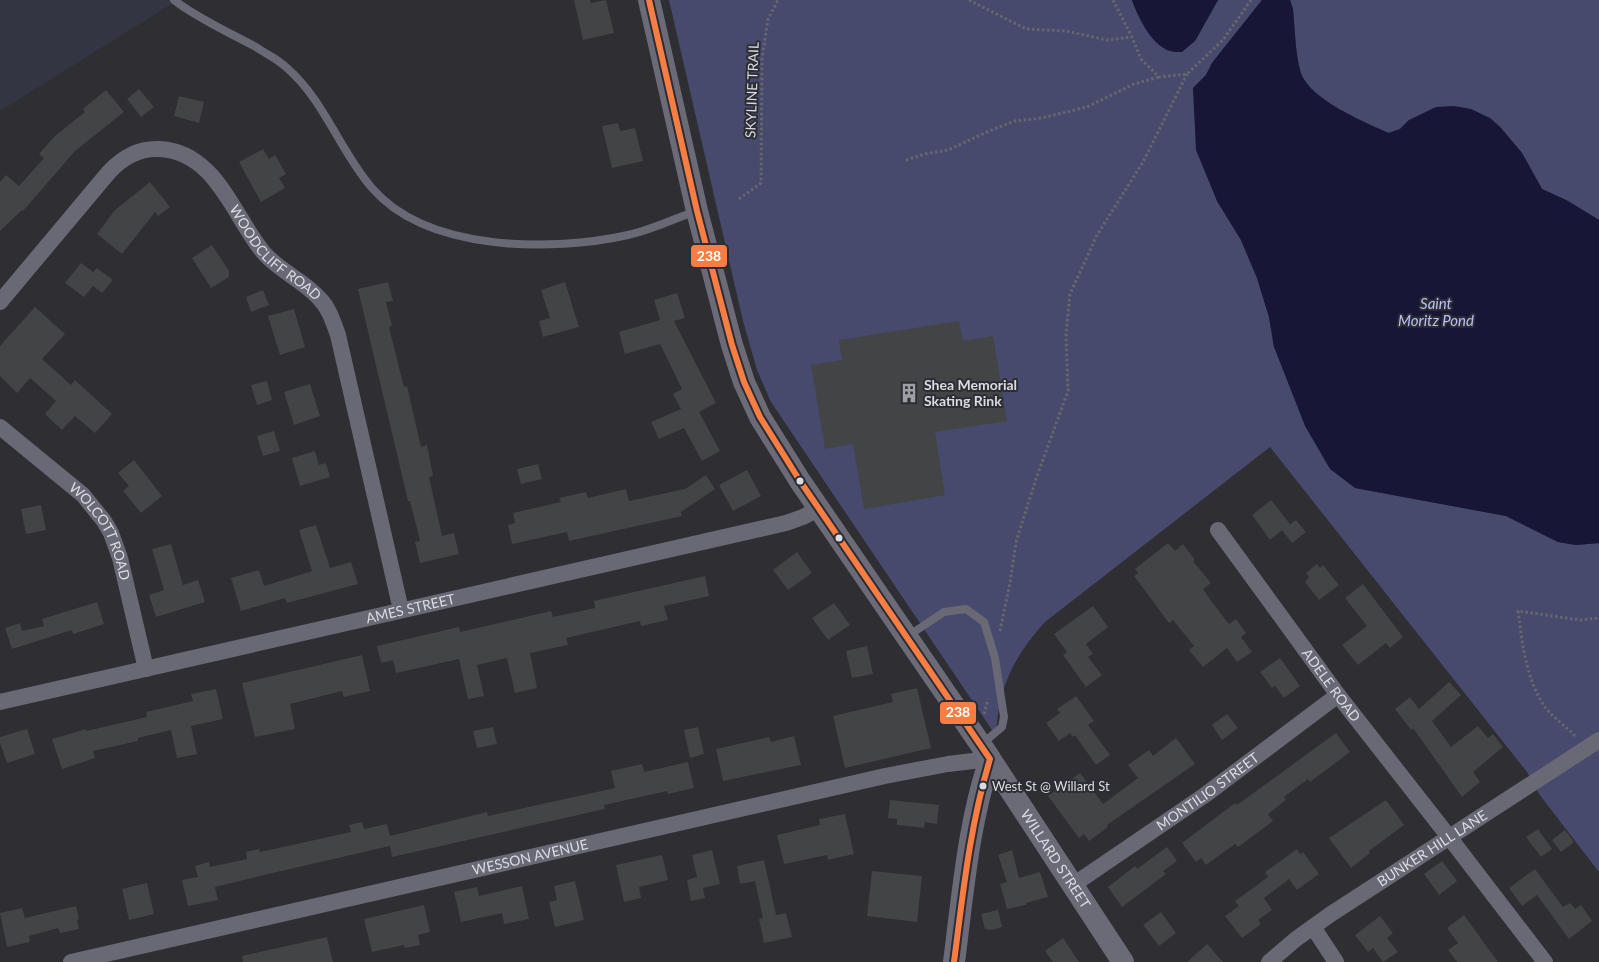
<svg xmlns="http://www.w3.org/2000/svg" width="1599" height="962" font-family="Lato,sans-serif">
<rect width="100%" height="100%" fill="#2e2e33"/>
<path fill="#333542" d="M0,0H178L0,111Z"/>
<path fill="#474a6d" d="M669,0H1132L1137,13L1195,41L1218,0H1262L1212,63L1206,75L1193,88L1217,201L1241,240L1257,278L1269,317L1274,347L1355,488L1506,516L1558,542L1576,545L1599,543V872L1539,794L1527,772L1270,447L1045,622C1013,657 998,689 996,736L771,402L757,370L743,321Z
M1290,0H1599V220L1568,201L1542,189L1522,153L1501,128L1490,118L1409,120L1400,129L1388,133C1364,122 1306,98 1300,70C1295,51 1295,29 1293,9Z"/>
<path fill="#171637" d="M1132,0H1218L1195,41L1182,52C1178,52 1173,52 1170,51C1151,45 1138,17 1132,0Z
M1262,0H1290L1293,9C1295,29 1295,51 1300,70C1306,98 1364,122 1389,133L1400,129L1409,120L1436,107L1454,106L1471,109L1490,118L1501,128L1522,153L1542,189L1568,201L1599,220V543L1576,545L1558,542L1506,516L1355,488L1330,469L1305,426L1274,347L1269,317L1257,278L1241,240L1217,201L1196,150L1193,88L1206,75L1212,63Z"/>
<path fill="#434445" d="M574,0H590L591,3L606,0L614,33L583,40Z
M139,89L154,107L141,117L127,99Z
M106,90L124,112L75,151L23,211L22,210L0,231V182L6,175L19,186L44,158L39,154L55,136L85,112L83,109Z
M179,96L204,102L199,123L174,116Z
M618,123L620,131L635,128L643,161L612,168L602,126Z
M263,149L269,159L275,155L286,174L279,178L285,188L261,202L239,162Z
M150,182L170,207L158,216L155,212L122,254L97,234L115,210Z
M212,245L229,271V277L211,288L192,258Z
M81,263L93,272L97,268L113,280L102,293L93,286L84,297L65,283Z
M388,282L393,301L386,302L392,326L389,327L404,387L407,386L421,447L427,445L433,476L429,477L442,536L454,533L459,554L420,563L415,542L420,541L410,501H408L358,289Z
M565,282L579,327L543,337L539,321L550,318L541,290Z
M263,290L269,305L251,312L246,297Z
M677,293L685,318L674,321L716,403L699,412L720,451L702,461L684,428L659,439L651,422L681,409L673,394L682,389L660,344L625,354L619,332L660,320L654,300Z
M35,307L65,334L42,359L71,385L75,380L112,414L95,433L75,416L62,430L45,414L56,401L30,378L17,393L0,376V346Z
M294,309L305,347L280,355L268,316Z
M959,321L963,341L993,336L1007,421L935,432L945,495L864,509L853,444L825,449L811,365L842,360L839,340Z
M267,381L272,400L257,405L251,385Z
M310,384L320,416L294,425L284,392Z
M274,431L280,451L263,456L257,436Z
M315,451L319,465L326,463L330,477L300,486L292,458Z
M134,460L162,496L141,513L123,491L129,486L118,473Z
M538,464L542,479L521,484L517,469Z
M747,470L761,496L733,511L719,485Z
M706,475L715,489L681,512L682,516L569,541L567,532L512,544L508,525L515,523L513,513L561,502L559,498L586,492L588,498L626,489L629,501L685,489Z
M1271,500L1290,524L1270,540L1252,515Z
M41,505L46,530L26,534L21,509Z
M1296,520L1306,532L1292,543L1282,530Z
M316,525L330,568L351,562L358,584L287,603L285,598L241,611L231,578L259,570L264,586L312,571L299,530Z
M1168,543L1175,551L1183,544L1195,560L1193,561L1211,583L1203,589L1212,602L1229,624L1236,619L1246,633L1241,637L1252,652L1237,662L1227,648L1203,667L1189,650L1194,646L1173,620L1169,623L1134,576L1138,573L1135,569Z
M171,544L183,585L198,580L205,602L156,617L149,595L164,590L152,549Z
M797,552L812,573L788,590L773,570Z
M1317,564L1320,568L1323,565L1339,585L1319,600L1305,582L1309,577L1306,573Z
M705,576L709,596L664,606L668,620L641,626L640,621L566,638L568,645L530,653L537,688L515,693L507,658L477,665L484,696L468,699L459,659L396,673L393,660L381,663L377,646L459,627L460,632L551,611L553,617L595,608L594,601Z
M1363,584L1403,637L1390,648L1386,643L1358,665L1342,645L1367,626L1345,598Z
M97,602L104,624L73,634L72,630L12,649L5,628L20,623L22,631L44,626L42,619Z
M834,603L850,625L828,640L812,618Z
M1093,606L1108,627L1086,644L1093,654L1088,657L1102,675L1086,687L1063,655L1067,652L1054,634Z
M867,646L873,674L852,678L846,651Z
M362,655L370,691L344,697L342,691L290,704L295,729L255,737L242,683Z
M1280,658L1300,686L1284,698L1275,686L1272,688L1260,672Z
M1449,682L1461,695L1432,721L1451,747L1478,726L1488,738L1493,734L1503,747L1473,772L1480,782L1462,797L1413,728L1411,730L1395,709L1410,697L1419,709Z
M917,688L931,748L845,768L833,716L893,702L891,694Z
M216,689L223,719L191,726L197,754L177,758L171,730L138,738V741L93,751L95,758L62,769L52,739L86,729V731L147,717L146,712L193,701L191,694Z
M1076,696L1094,721L1088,725L1110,755L1096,765L1075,735L1073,737L1070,733L1059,741L1046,723L1060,713L1057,709Z
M1227,714L1238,728L1222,740L1212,725Z
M493,727L497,744L477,748L473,731Z
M698,727L704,754L690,758L684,730Z
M27,729L35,754L7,763L0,743V737Z
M1336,733L1350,752L1310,782L1308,779L1284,797L1286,800L1268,814L1273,821L1238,847L1235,844L1206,865L1201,858L1196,862L1182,843L1235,803L1237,805Z
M794,736L801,765L723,781L716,749L769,737L771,742Z
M1176,738L1195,764L1107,825L1108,827L1089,841L1084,834L1079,838L1048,796L1080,773L1103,804L1138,778L1128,765L1149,750L1153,756Z
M688,762L694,788L668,794L667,791L604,805L605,809L392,857L390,846L277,872L215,887L218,900L188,906L182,880L198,877L195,866L209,862L210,867L247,859L246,852L259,849L260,852L351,832L349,825L362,822L364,829L387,824L390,836L487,812L488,816L615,788L611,771L642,764L644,772Z
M890,800L939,805L937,824L925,822L924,828L897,825V819L888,818Z
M1386,800L1404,825L1369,851L1370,853L1351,868L1329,838Z
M845,814L854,854L828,860L827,855L784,864L777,835L820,825L819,819Z
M1538,829L1552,849L1541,857L1526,837Z
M1565,830L1574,842L1561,852L1552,840Z
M1167,847L1177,861L1163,871L1166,874L1122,907L1108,887L1135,866L1137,869Z
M1297,849L1300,854L1303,852L1319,874L1297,890L1289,879L1264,898L1272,910L1258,920L1261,924L1242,938L1225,916L1239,906L1235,901L1268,877L1265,872Z
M712,850L720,884L703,888L705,898L691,901L687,880L697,877L692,855Z
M1012,850L1019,878L1040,872L1048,897L1026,903V905L1007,909L1000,884L1007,882L998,855Z
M662,855L668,880L639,887L641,898L624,902L616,865Z
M764,860L776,915L786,913L792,937L764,943L759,919L763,918L755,881L740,884L737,866Z
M1442,861L1457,881L1439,895L1424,874Z
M1535,869L1563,907L1570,903L1575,909L1581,905L1592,921L1569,939L1537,895L1522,906L1509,888Z
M872,871L922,876L917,922L867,916Z
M575,881L584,920L555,927L549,902L557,900L554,886Z
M147,883L154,914L129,920L122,889Z
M522,886L529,919L504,924L502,913L461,922L454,892L477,887L479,896Z
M424,905L430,932L418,935L420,945L405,948L404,945L372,952L364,919Z
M76,906L79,919L77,920L79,929L60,933L58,928L29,936L30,942L7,947L0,913L22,908L25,918Z
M998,910L1002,927L992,930L985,929L981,914Z
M1161,912L1176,933L1159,946L1143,925Z
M1464,915L1498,962H1457L1448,950L1458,943L1447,928Z
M1380,916L1393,933L1387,938L1398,952L1383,962L1373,948L1368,952L1355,935Z
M327,937L333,962H243L242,956Z
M1063,938L1079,962H1053L1045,951Z
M1207,944L1223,962H1187Z"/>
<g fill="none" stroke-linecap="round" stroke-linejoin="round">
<path stroke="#66666e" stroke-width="3" stroke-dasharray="2.5 2.5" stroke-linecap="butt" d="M969,0L1026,29L1066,31L1107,40L1132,37
M1113,0L1132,37L1141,59L1159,77L1187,74L1223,40L1251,0
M906,160L925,154L948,150L989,131L1015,121L1042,118L1087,107L1134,84L1159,77
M739,199L761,183L762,58L768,19L778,0
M1000,631L1010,583L1016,542L1036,479L1068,391L1066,335L1070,294L1097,235L1143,162L1187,74
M984,714L988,699
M1575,736C1566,726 1552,717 1545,707C1526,680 1522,642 1518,611L1580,620L1599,618"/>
<path stroke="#686974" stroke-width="8" d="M174,0C197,18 230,33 256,47C266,54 278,59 287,68C324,100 340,151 372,188C427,252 552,252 628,235C651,230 674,219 696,211
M908,636L944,612L966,609L984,622L995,658L1004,717L1002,727L982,744"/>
<g stroke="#686974" stroke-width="16">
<path id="s1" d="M0,302L109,172C122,158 139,148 159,149C215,151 233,215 263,252C279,271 303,280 319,298C329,308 333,321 338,335L401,610"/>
<path id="s2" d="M0,427L83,495L104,521L111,533L120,558L146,669"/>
<path id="s3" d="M1218,530L1338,695L1449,837L1545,962"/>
<path id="s4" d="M0,702L786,523L803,517L818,509"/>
<path id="s5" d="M1073,885L1205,795L1338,695"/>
<path d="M1313,927L1336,962"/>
<path id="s6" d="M71,962L885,776L948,764L990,759"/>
<path id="s7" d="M1269,962L1296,939L1331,914L1599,740"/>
</g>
<g stroke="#6a6b77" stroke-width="22">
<path id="s8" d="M649,0L697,211L732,345L744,382L760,417L800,481L981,745L1123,962"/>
<path d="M954,962C963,893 968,825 990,759"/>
</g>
<defs>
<path id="bus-1" d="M649,0L697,211L732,345L744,382L760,417L800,481L990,759C970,825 963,893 954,962"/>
</defs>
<use href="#bus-1" stroke="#2c2d35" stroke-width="10"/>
<use href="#bus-1" stroke="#f77d43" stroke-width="6"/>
</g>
<defs>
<symbol id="building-bare" viewBox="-9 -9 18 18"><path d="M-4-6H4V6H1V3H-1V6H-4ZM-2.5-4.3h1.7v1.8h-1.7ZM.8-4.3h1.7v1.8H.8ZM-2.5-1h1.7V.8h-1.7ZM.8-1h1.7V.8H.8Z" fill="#9e9fa5" stroke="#2c2d35" stroke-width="2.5" paint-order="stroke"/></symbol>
</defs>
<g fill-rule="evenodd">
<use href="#building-bare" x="895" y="379" width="28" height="28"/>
</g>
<g fill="#dbdce2" stroke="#2c2d35" stroke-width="2">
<circle cx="800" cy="481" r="4.5"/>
<circle cx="839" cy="538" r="4.5"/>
<circle cx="983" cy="786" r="4.5"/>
</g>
<g text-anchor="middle" stroke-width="4" stroke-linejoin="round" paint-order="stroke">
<g font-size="13" fill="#dbdce2" stroke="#2c2d35" text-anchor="start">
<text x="992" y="791">West St @ Willard St</text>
</g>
<g font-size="14" fill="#dbdce2" stroke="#2c2d35">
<text transform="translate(752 90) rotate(-88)" y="5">SKYLINE TRAIL</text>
<text dy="5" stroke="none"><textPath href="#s1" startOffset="388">WOODCLIFF ROAD</textPath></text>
<text dy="5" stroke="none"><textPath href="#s2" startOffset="148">WOLCOTT ROAD</textPath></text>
<text dy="5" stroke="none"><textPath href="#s4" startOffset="421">AMES STREET</textPath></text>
<text dy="5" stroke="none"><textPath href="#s3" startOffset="192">ADELE ROAD</textPath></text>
<text dy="5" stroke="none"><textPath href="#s5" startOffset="164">MONTILIO STREET</textPath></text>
<text dy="5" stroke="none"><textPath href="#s7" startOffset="199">BUNKER HILL LANE</textPath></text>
<text dy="5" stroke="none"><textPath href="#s6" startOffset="471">WESSON AVENUE</textPath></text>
<text dy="5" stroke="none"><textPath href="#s8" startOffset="964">WILLARD STREET</textPath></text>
</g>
<g font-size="14" font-weight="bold" fill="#dbdce2" stroke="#2c2d35" text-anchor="start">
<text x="924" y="390">Shea Memorial<tspan x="924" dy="16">Skating Rink</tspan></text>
</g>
<g font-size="15" font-style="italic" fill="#bac0f6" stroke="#2c2d35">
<text x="1436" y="309">Saint<tspan x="1436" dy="17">Moritz Pond</tspan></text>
</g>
</g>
<g stroke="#2c2d35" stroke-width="2">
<rect x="690" y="244" width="38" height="24" rx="5" fill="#f77d43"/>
<rect x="939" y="701" width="38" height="24" rx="5" fill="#f77d43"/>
</g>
<g font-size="14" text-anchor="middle" font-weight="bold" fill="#fff">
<text x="709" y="261">238</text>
<text x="958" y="717">238</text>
</g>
</svg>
